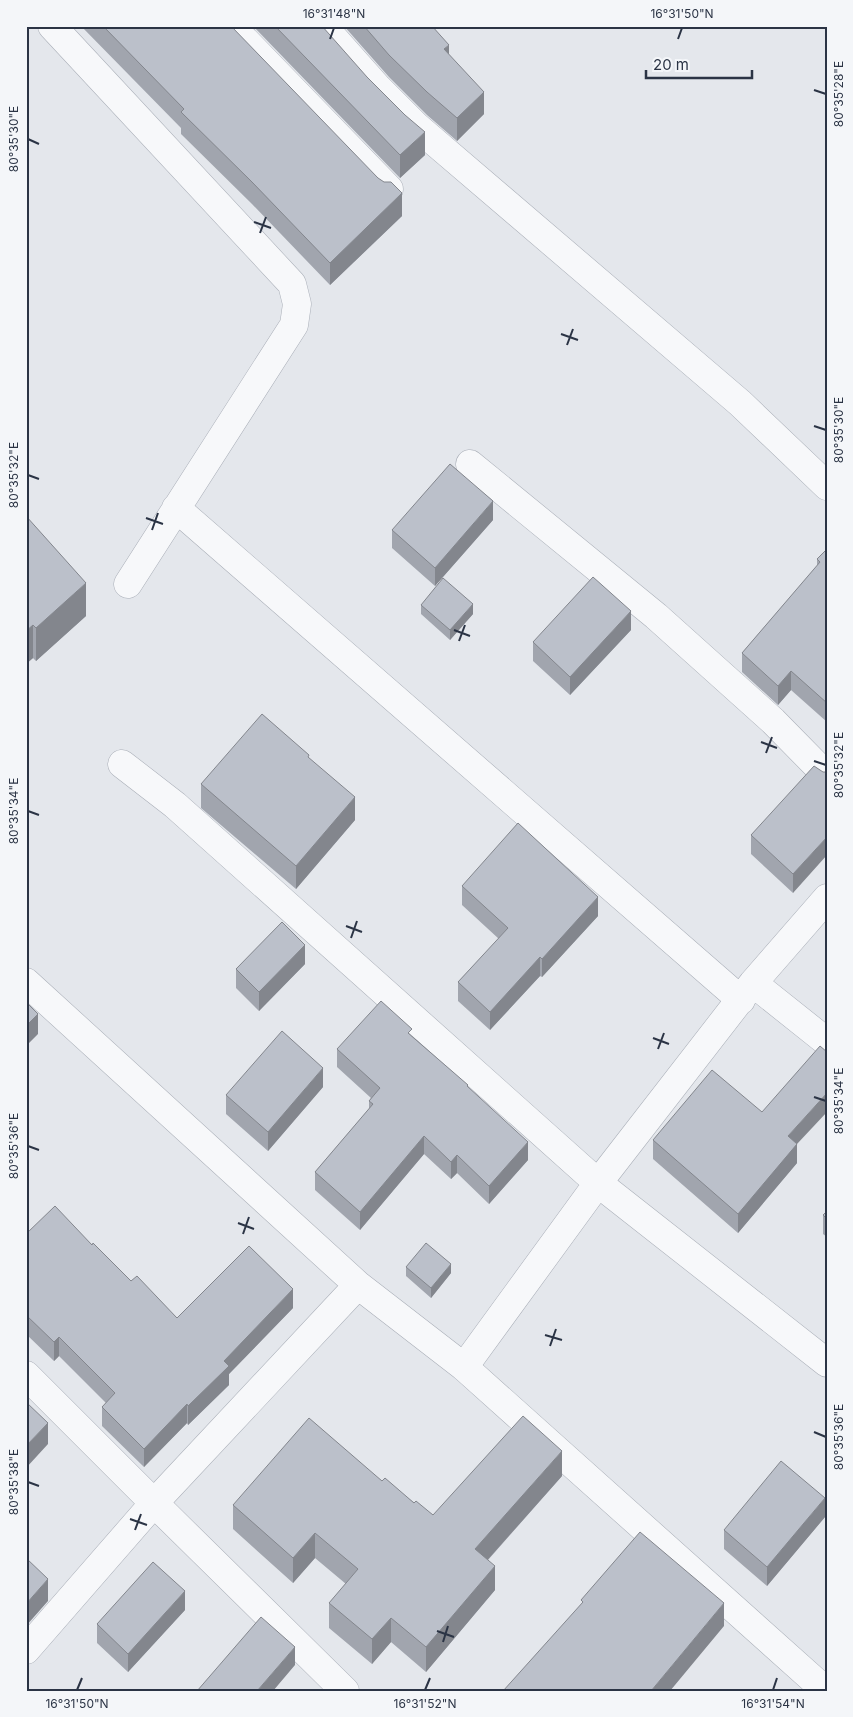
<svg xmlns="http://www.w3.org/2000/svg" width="853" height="1717" font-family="Inter,sans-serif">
<rect width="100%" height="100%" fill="#e4e7ec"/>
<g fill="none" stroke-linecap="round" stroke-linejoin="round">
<defs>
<path id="street" d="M52,26L292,284L297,304L294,325L128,584
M231,26L389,189
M323,26L378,88L416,126L740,403L827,486
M470,464L656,616L773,721L827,776
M176,508L741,1000
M122,764L175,805L598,1183L827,1363
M26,982L358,1285L464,1367L826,1691
M753,983L827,1042
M464,1367L598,1183L753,983L827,898
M26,1375L154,1503L345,1691
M26,1650L154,1503L358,1285"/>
</defs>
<use href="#street" stroke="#a9aeb7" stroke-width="29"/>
<use href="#street" stroke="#f7f8fa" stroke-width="28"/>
</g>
<path fill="#a1a5ae" d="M81,26H231L402,216L330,285L252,204L181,134V128Z
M253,26H322L425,155L400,178Z
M344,26H432L484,114L457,141L427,115L389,77Z
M26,516L86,616L36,661L33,658L26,664Z
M493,520L435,586L392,548V530Z
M827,549V722L791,690L778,705L742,672V653L817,566V559Z
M421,605L473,614L450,640L421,614Z
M631,630L570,695L533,661V642Z
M309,758L355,820L296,889L201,808V784Z
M823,772L793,893L751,854V835Z
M462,886L598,916L542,977L540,976L490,1030L458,1001V982L499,939L462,905Z
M305,964L259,1011L236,988V969Z
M412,1036L468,1087L528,1160L489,1204L457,1173L451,1179L424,1154L360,1230L315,1190V1172L369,1109V1101L371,1098L337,1067V1049Z
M323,1087L268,1151L226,1114V1095Z
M653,1140L797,1144V1163L738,1233L653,1159Z
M827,1211V1237L823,1234V1215Z
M26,1234L92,1245L131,1281L177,1318L293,1308L229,1374V1385L188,1425L187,1423L144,1467L102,1426V1407L106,1403L59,1356L54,1361L26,1334Z
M406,1267L451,1273L431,1298L406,1276Z
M562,1476L488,1560L495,1590L426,1672L391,1642L372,1664L329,1628V1603L346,1584L315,1558L293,1583L233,1529V1505L382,1481L433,1515Z
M825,1517L767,1586L724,1549V1530Z
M185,1610L128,1672L97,1643V1624Z"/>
<path fill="#83868d" d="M449,45V67L444,49Z
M484,92V114L457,141V118Z
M425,132V155L400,178V155Z
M402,193V216L330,285V263Z
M493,501V520L435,586V568Z
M86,583V616L36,661V628Z
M473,604V614L450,640V630Z
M631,611V630L570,695V677Z
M33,625V658L26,664V631Z
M791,671V690L778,705V686Z
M355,797V820L296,889V866Z
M827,837V855L793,893V874Z
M598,897V916L542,977V959Z
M305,945V964L259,1011V992Z
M540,957V976L490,1030V1012Z
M38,1014V1034L26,1046V1026Z
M323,1068V1087L268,1151V1132Z
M827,1093V1112L797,1144V1163L738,1233V1214L788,1136Z
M424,1136V1154L360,1230V1212Z
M528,1142V1160L489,1204V1186Z
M457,1155V1173L451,1179V1162Z
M451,1264V1273L431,1298V1288Z
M293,1289V1308L229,1374V1385L188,1425V1406L224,1361Z
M59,1337V1356L54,1361V1342Z
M187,1404V1423L144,1467V1449Z
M48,1423V1444L26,1468V1446Z
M562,1451V1476L475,1574V1549Z
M825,1498V1517L767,1586V1567Z
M315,1533V1558L293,1583V1558Z
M495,1566V1590L426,1672V1647Z
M48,1579V1601L26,1626V1604Z
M185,1591V1610L128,1672V1654Z
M724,1603V1626L670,1691H651Z
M391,1618V1642L372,1664V1639Z
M295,1647V1665L273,1691H257Z"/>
<path fill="#bbc0ca" stroke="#83868d" d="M103,26H231L378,178L384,182H391L402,193L330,263L252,182L181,112L184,109Z
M275,26H322L367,77L405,115L425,132L400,155Z
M364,26H432L449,45L444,49L484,92L457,118L427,92L389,55Z
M450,464L493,501L435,568L392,530Z
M26,516L86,583L36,628L33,625L26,631Z
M827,549V703L791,671L778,686L742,653L820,562L817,559Z
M593,577L631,611L570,677L533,642Z
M443,578L473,604L450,630L421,605Z
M262,714L309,755L308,757L355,797L296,866L201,784Z
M814,766L823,772H827V837L793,874L751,835Z
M518,823L598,897L542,959L540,957L490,1012L458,982L508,928L462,886Z
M282,922L305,945L259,992L236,969Z
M381,1001L412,1029L408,1033L468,1085L467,1086L528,1142L489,1186L457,1155L451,1162L424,1136L360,1212L315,1172L373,1104L369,1101L380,1088L337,1049Z
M26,1002L38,1014L26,1026Z
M282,1031L323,1068L268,1132L226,1095Z
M820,1046L827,1052V1093L788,1136L797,1144L738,1214L653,1140L712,1070L762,1112Z
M55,1206L92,1245L93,1243L131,1281L137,1276L177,1318L249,1246L293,1289L224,1361L229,1366L188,1406L187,1404L144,1449L102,1407L115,1393L59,1337L54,1342L26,1315V1234Z
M827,1211V1219L823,1215Z
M426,1243L451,1264L431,1288L406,1267Z
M26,1402L48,1423L26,1446Z
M523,1416L562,1451L475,1549L495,1566L426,1647L391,1618L372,1639L329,1603L358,1569L315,1533L293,1558L233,1505L309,1418L382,1481L385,1478L414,1503L416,1501L433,1515Z
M781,1461L825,1498L767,1567L724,1530Z
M640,1532L724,1603L651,1691H503L583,1602L581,1600Z
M26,1558L48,1579L26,1604Z
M153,1562L185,1591L128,1654L97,1624Z
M261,1617L295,1647L257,1691H197Z"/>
<path fill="none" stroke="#2b3445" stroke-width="2" d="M330,39L334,28M678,39L682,28M814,90L826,94M28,139L39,144M254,222L271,228M260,233L266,217M561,334L578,340M567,345L573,329M814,426L826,430M28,475L39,479M146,518L163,524M152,530L158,513M454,630L470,636M459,641L465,625M761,742L777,748M766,753L772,737M814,761L826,765M28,811L39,815M346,926L362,932M351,938L357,921M653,1038L669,1044M658,1049L664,1033M814,1097L826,1101M28,1146L39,1150M238,1223L254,1229M243,1234L249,1217M545,1335L562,1340M550,1346L556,1329M814,1432L826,1437M28,1482L39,1486M130,1519L147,1525M135,1530L141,1514M437,1631L454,1637M443,1642L448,1626M77,1690L82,1678M425,1690L430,1678M773,1690L777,1678"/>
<rect width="853" height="1717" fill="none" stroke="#f4f6f9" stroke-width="55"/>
<path d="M646 70v8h106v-8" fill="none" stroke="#2b3445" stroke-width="2.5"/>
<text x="653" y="70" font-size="15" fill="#2b3445" stroke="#f4f6f9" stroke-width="4" paint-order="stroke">20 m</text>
<rect x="28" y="28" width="798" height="1662" fill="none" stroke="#2b3445" stroke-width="2"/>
<g font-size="12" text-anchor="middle" fill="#2b3445">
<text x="334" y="18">16°31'48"N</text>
<text x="682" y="18">16°31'50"N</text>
<text transform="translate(839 94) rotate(-90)" y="4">80°35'28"E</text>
<text transform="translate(14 139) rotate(-90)" y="4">80°35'30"E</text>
<text transform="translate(839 430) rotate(-90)" y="4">80°35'30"E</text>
<text transform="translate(14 475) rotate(-90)" y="4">80°35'32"E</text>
<text transform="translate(839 765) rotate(-90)" y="4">80°35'32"E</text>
<text transform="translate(14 811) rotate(-90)" y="4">80°35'34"E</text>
<text transform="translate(839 1101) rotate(-90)" y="4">80°35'34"E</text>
<text transform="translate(14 1146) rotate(-90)" y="4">80°35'36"E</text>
<text transform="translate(839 1437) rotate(-90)" y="4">80°35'36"E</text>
<text transform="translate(14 1482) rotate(-90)" y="4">80°35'38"E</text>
<text x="77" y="1708">16°31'50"N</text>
<text x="425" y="1708">16°31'52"N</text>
<text x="773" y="1708">16°31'54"N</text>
</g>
</svg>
